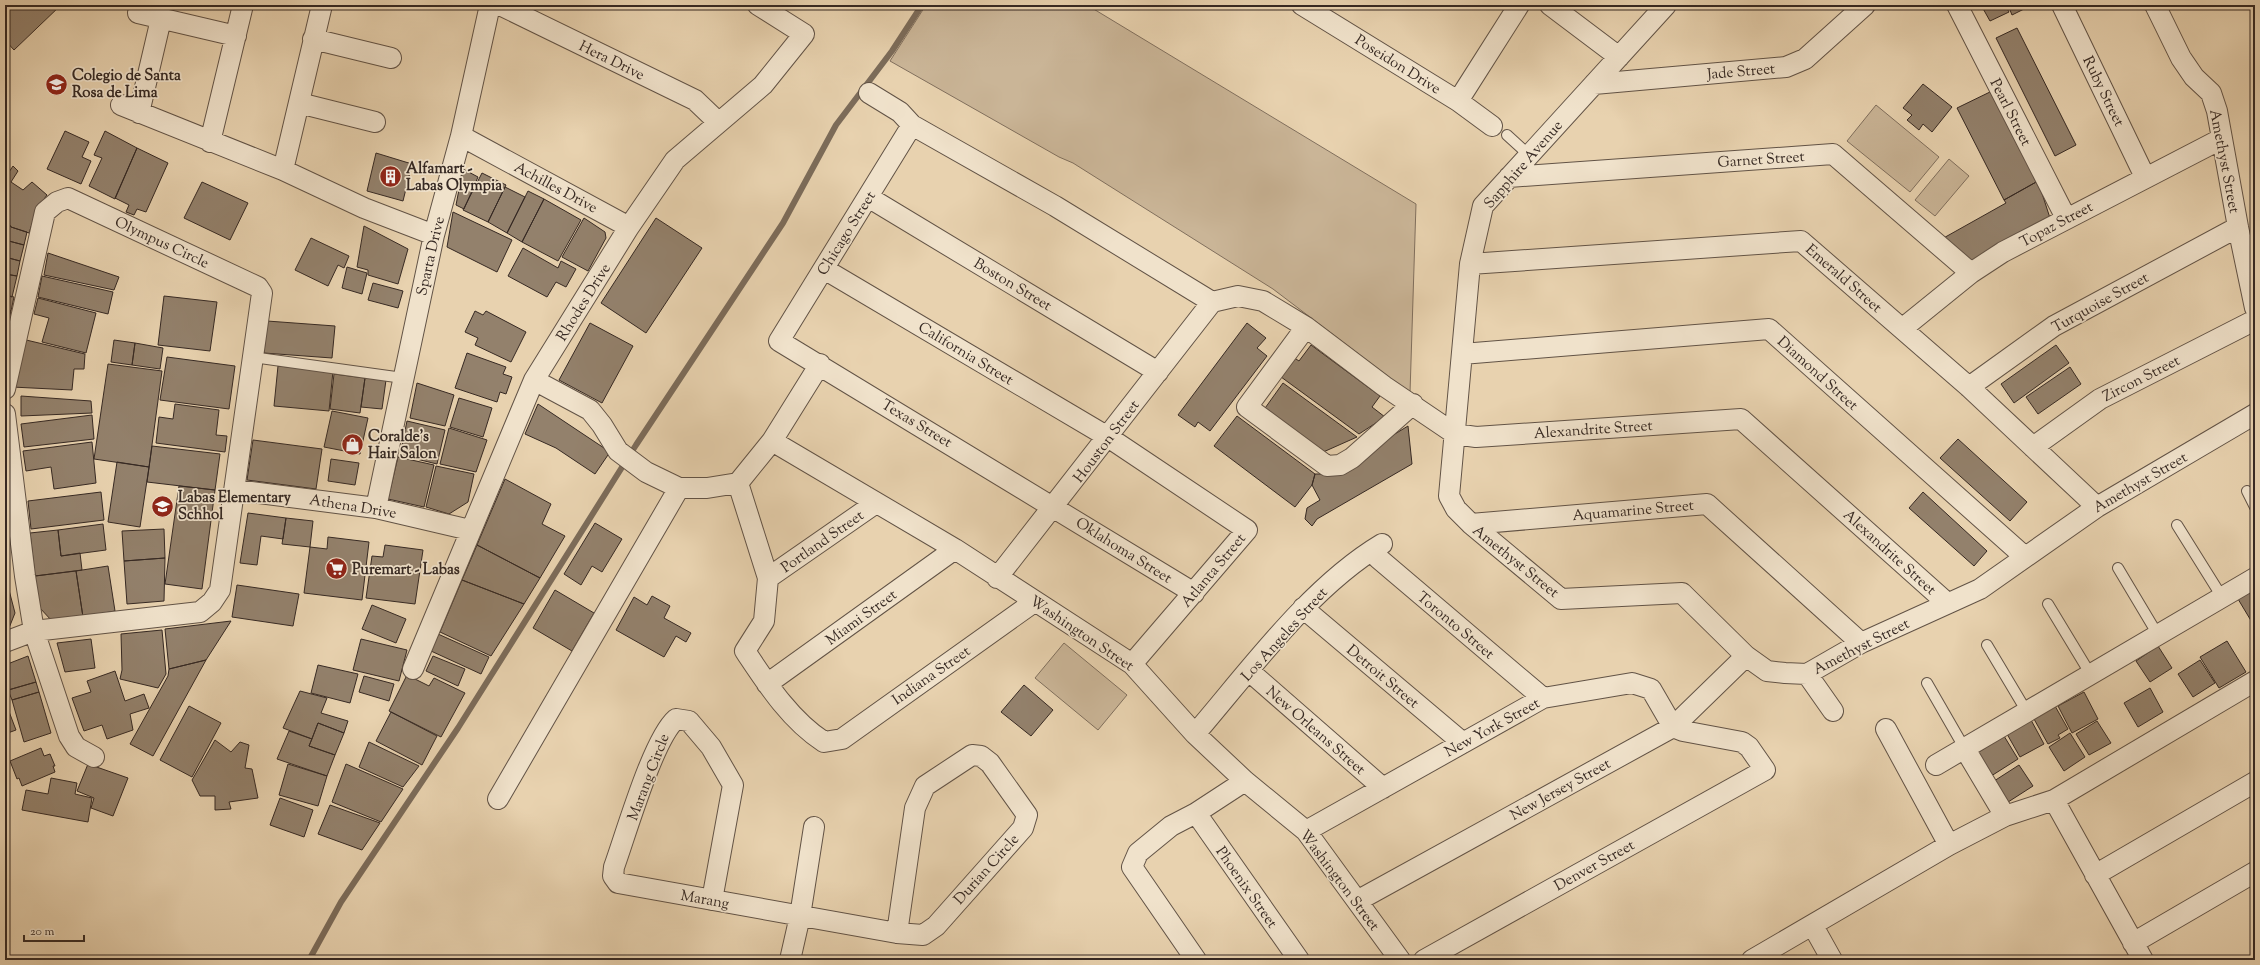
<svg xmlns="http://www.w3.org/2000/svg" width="2260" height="965" font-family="'Sorts Mill Goudy',serif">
<rect width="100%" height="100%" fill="#e8d2af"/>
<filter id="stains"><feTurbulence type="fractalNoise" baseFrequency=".005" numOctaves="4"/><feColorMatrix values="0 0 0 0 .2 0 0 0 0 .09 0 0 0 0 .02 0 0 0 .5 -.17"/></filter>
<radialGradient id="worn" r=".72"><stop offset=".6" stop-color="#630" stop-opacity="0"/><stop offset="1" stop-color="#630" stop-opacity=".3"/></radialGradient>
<path fill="#cab597" stroke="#806f5d" d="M926,5H1087L1416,204L1410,393L1273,289L1073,163L1059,157L890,61Z
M1876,105L1939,157L1910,192L1847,141Z
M1949,159L1969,176L1935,216L1915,200Z
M1064,643L1127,695L1098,730L1035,678Z"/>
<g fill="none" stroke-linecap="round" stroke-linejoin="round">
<path stroke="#7c6c5a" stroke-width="6" d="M309,960L341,902L458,728L636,445L783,223L836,125L892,51L922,5"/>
</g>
<path fill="#93816c" stroke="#362923" d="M61,5L14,50L5,40L6,5Z
M1981,5H2005L2009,12L1990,21Z
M2008,5H2030V6L2012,15Z
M2017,28L2076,145L2055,156L1996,38Z
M1923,84L1952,107L1932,132L1923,124L1919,130L1907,120L1912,115L1903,108Z
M1992,91L2038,181L2004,200L1957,108Z
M65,131L89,142L82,157L91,161L81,184L47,169Z
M105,131L137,148L115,199L89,186L102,158L94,155Z
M137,148L168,163L146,212L137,209L134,215L126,212L129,205L115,198Z
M376,153L412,164L403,201L367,191Z
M13,166L18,171L11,182L23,190L32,182L47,195L37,209L29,233L11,227L5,218V173L7,175Z
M463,169L478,177L464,209L456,205Z
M482,173L506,185L488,222L463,210Z
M2038,181L2050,218L1968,264L1940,240L2006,203L2004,200Z
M202,182L248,203L230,240L184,218Z
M505,187L525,197L507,233L488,222Z
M528,191L544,199L522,242L507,233Z
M544,199L581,220L558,261L522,242Z
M453,212L512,240L497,272L447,247Z
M5,218L11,227L27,232L24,245L5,240Z
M584,218L605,232L606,238L588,271L562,257Z
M656,218L702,248L646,333L601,303Z
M364,226L408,249L398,284L368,275V270L357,267Z
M311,238L349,256L344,268L338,265L328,286L295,270Z
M5,240L24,245L20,261L5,257Z
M523,248L558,268L561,261L576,269L566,287L556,282L547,297L508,276Z
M48,253L119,277L114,290L44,275Z
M5,257L20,261L17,276L5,274Z
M347,267L367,273L362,294L342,288Z
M5,274L17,276L12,297L5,295Z
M42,276L113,292L108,314L38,297Z
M373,283L403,291L398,308L368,300Z
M5,295L14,297L11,311L5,310Z
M164,296L217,302L210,351L158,345Z
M38,298L96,313L86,353L42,342L49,318L34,314Z
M5,310L11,311L5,334Z
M475,311L483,315L486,311L526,332L511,362L475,345L478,338L465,332Z
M267,321L335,326L332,358L264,353Z
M590,323L633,346L602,403L559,380Z
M1247,323L1266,338L1257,348L1267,356L1210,431L1198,422L1195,427L1178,415Z
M22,339L85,354L84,369H74L72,390L12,387Z
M114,340L135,343L132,365L111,362Z
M135,343L163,348L160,369L132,365Z
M1311,345L1380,396L1372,407L1385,417L1359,434L1277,374L1290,355L1299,361Z
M2056,345L2069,363L2014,403L2001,384Z
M467,353L506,367L503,374L512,377L506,394L500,392L497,402L455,388Z
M167,357L235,366L229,409L160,400Z
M108,364L162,371L149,467L94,459Z
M278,366L333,371L329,411L274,406Z
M2070,367L2081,384L2038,414L2026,397Z
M334,374L365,378L360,413L330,409Z
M365,378L386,380L382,409L361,407Z
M417,383L454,395L445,426L410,418Z
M1283,383L1357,437L1321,453L1263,411Z
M21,396L91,401L92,413L21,416Z
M459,398L492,408L483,437L450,427Z
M175,404L219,410L216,435L227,436L225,452L156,443L159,417L173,419Z
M538,404L610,452L595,474L556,448L525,434Z
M332,411L368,418L360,454L324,447Z
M92,415L94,439L24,447L21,424Z
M1237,416L1315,474L1312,485L1295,507L1214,446Z
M407,421L445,430L437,464L400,455Z
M1408,426L1412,464L1317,519L1312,526L1305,519L1307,508L1320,500L1312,485L1315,474H1329Z
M449,428L487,440L476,472L440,464Z
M1958,439L2027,502L2010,521L1940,458Z
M253,440L322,449L316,489L247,480Z
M92,442L96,483L54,489L51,467L26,471L23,451Z
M152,446L220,454L215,490L147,482Z
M398,457L434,465L424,507L388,499Z
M331,459L359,463L355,485L328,481Z
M117,462L149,467L140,527L108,522Z
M436,466L474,474L468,502L449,514L426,507Z
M505,479L551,504L542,524L565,536L540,578L477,545Z
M179,486L215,490L202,589L165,584Z
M101,492L104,520L31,529L28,501Z
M1923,492L1987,551L1974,566L1909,508Z
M248,513L286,518L283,539L261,536L257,565L240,563Z
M286,518L313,521L310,547L282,544Z
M595,523L622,539L602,572L592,566L581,585L564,574Z
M103,524L106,550L61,556L58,530Z
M164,529L165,558L124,561L122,531Z
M58,530L61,556L80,553L82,570L35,576L30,533Z
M328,537L369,542L362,600L304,593L310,547L327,549Z
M385,545L423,550L415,604L366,598L372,556L383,557Z
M477,545L540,578L524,604L462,580Z
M165,558L164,601L127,604L124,561Z
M108,566L115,611L83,617L76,571Z
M5,567L9,588L5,589Z
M76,571L83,617L52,621L39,607L35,576Z
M462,580L524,604L491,656L440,632Z
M237,585L299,594L293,626L232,617Z
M2255,589V623L2253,624L2238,599Z
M9,590L15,613L9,628L5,629V591Z
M555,590L594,613L572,651L533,628Z
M652,596L670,606L664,618L691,633L686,642L676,636L664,657L616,630L634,597L647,605Z
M372,605L406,619L396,643L362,629Z
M231,621L206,660L169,669L165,629Z
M162,630L166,674L158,688L120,679L122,670L121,634Z
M438,634L489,657L481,674L431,651Z
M91,639L95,668L65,672L57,643Z
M361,639L407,650L399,681L353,670Z
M2227,641L2246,672L2219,688L2200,657Z
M2158,646L2172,668L2150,682L2136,661Z
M28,656L36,682L5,691V665Z
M433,656L465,669L458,686L426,671Z
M206,660L153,756L130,744L168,676L169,669Z
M2200,660L2215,683L2193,697L2178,674Z
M318,665L358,674L350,703L311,693Z
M115,671L125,701L144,694L149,708L130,714L133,730L107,739L102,725L84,731L72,698L91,692L87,681Z
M407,675L429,686L434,678L465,693L441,737L389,711Z
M364,676L394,684L389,701L359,692Z
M36,682L39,692L12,700L8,690Z
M1024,685L1053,710L1031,736L1001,712Z
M2150,688L2163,712L2138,727L2124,703Z
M300,691L327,698L321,713L348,721L344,733L318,723L312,739L283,728Z
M39,692L51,733L24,742L12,700Z
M2084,692L2098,719L2072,733L2058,706Z
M5,701L16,730L5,734Z
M189,706L221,723L192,777L160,760Z
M2055,706L2068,729L2058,735L2060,738L2048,744L2034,719Z
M391,712L437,736L422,765L376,741Z
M2031,720L2044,744L2020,757L2007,734Z
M2097,721L2111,743L2089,755L2076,734Z
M318,723L344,733L335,755L309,746Z
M289,731L312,739L309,746L335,755L327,776L277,759Z
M2070,733L2085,757L2064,771L2049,747Z
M2004,736L2018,759L1988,778L1974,755Z
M215,740L231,752L240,742L249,745L245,768L252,769L258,798L229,802L231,809L215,810V796H200L192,780Z
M369,742L419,766L403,787L359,767Z
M41,748L44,756L50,754L55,766H53L55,772L22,786L19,778L17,779L10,761Z
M88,764L128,778L113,816L91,808L94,798L77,791Z
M288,764L327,776L318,806L279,795Z
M346,764L403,789L381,822L332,802Z
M2019,765L2033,786L2005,804L1991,783Z
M51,778L77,783L75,794L92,798L88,822L22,810L26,790L48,794Z
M280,798L313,810L304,837L270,825Z
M330,805L380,823L362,850L318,834Z"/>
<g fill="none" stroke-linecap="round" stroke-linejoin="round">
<defs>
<path id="service" d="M1507,135L1529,155
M252,357L403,378
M2247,491L2255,507
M2177,525L2222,597
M2118,568L2158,635
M2048,604L2091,675
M1987,645L2027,712
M1927,683L1965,749"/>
<path id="minor" d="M500,5L695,100L718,122
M1302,5L1458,101L1492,126
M1550,5L1619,57
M1666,5L1483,206L1470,264L1449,496L1456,509L1471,524L1561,599L1682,593L1746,656L1767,671L1785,673L1807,674L1861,643L1980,589L2097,507L2255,414
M1957,5L2066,218
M2062,5L2145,177
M2155,5L2181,58L2194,77L2211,93L2217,111L2238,227L2255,308
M138,13L236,36
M313,39L391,58
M1594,84L1786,67L1805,59L1865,5
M869,93L900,112L912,125L1055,206L1212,302
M1458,101L1519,5
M299,103L375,122
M121,105L283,170L364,208L434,235
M139,113L161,19
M912,125L779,341L1194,593
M461,136L629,227
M210,142L243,5
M283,170L322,5
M1509,177L1833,154L1971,273
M868,197L1158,372
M1470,264L1801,241L1969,387L2097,507
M824,269L1108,437L1247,530L1132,664
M1212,302L1238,296L1263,301L1306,327L1384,386L1455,434L1476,437L1741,419L1947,603
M1306,327L1247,407L1327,466L1340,465L1352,458L1413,404
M1903,328L1971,273L2003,252L2221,139
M1462,354L1769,329L2025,557
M534,380L590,410L602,425L618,451L646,472L679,488H707L738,483L772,441L820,364
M1969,387L2054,326L2238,227
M5,389L45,212L57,202L68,198L258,287L262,293L220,590L212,602L200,612L34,631L5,642
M5,414L25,576L34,631L69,736L76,747L94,757
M772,441L955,549L1132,664L1195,734L1245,781L1306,831L1400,960
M2033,447L2100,399L2255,320
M738,483L768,578L764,621L745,651C767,684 790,720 824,742L842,739L1034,602
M235,490L376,508L470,530
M376,508L434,235L461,136L490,5
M1471,524L1707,504L1861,643
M1371,551L1378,558L1543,698
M768,578L876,503
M997,578L1212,302
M1303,608L1463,743
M413,669L534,380L629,227L675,160L763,85L804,34L758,5
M1249,671L1383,788
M1807,674L1833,711
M767,684L955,549
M1886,729L1949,845
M1195,734C1250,670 1310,587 1382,544
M1965,749L2005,816
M1936,765L2255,578
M498,799L679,488
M2054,800L2143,960
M1196,813L1299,960
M1306,831L1543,698L1632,683L1651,689L1673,727L1683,731L1742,742L1749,747L1765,770L1424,960
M2095,875L2255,782
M712,900L733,785L711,747L689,721L676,719C653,739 626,834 614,867L613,876L618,883L897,933L923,935L936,926L1023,828L1027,815L990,763L981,756L972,755L925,786L915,808L897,933
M1357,901L1673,727L1746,656
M1813,926L1832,960
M2133,943L2255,872
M790,960L800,916L814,827
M1196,960L1132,867L1138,853L1171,826L1196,813L1245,781
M1752,960L1949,845L2005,816L2054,800L2255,681"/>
</defs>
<use href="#service" stroke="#625346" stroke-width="12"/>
<use href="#minor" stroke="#625346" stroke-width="22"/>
<use href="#service" stroke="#f0e2cb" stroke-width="10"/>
<use href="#minor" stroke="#f0e2cb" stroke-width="20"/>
</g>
<defs>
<symbol id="school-disc" viewBox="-11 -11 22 22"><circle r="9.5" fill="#8f2418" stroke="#f0e2cb"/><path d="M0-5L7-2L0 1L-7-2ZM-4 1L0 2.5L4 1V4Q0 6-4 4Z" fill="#fff"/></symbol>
<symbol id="building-disc" viewBox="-11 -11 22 22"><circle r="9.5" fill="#8f2418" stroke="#f0e2cb"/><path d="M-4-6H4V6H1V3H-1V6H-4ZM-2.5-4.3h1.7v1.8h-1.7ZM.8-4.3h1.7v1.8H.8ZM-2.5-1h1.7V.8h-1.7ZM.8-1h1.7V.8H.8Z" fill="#fff"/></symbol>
<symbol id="shop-disc" viewBox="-11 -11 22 22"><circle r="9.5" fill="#8f2418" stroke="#f0e2cb"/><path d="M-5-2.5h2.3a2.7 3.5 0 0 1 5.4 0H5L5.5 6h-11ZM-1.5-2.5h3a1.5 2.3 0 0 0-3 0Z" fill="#fff"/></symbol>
<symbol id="supermarket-disc" viewBox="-11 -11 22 22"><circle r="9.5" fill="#8f2418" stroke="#f0e2cb"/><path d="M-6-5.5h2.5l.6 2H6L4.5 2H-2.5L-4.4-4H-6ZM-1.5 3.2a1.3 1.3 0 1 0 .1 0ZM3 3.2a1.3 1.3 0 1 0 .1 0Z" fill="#fff"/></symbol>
</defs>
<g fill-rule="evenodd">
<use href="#school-disc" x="44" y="72" width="25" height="25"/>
<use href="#building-disc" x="378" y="164" width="25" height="25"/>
<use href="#shop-disc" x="340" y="432" width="25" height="25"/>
<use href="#school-disc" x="150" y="494" width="25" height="25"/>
<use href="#supermarket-disc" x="324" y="556" width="25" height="25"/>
</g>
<g text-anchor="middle" stroke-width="3.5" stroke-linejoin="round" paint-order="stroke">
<g font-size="15" fill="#362923" stroke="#f0e2cb">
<text transform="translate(612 60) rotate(26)" y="5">Hera Drive</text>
<text transform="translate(1398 64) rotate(32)" y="5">Poseidon Drive</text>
<text transform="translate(1741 71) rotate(-5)" y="5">Jade Street</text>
<text transform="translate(2104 91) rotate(64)" y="5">Ruby Street</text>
<text transform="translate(2011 112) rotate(63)" y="5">Pearl Street</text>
<text transform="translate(1761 159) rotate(-4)" y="5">Garnet Street</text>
<text transform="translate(2225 161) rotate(79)" y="5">Amethyst Street</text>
<text transform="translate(1523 164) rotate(-49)" y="5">Sapphire Avenue</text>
<text transform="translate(556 187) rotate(28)" y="5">Achilles Drive</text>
<text transform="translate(2056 224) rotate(-28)" y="5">Topaz Street</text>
<text transform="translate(846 233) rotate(-58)" y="5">Chicago Street</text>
<text transform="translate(162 242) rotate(25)" y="5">Olympus Circle</text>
<text transform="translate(430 256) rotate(-77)" y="5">Sparta Drive</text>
<text transform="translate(1844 278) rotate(41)" y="5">Emerald Street</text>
<text transform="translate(1013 284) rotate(31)" y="5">Boston Street</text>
<text transform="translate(583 302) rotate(-58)" y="5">Rhodes Drive</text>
<text transform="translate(2100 302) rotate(-29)" y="5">Turquoise Street</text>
<text transform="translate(966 353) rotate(31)" y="5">California Street</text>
<text transform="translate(1818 373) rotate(42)" y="5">Diamond Street</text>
<text transform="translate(2141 378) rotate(-27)" y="5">Zircon Street</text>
<text transform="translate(917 423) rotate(31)" y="5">Texas Street</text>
<text transform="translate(1593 429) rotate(-4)" y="5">Alexandrite Street</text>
<text transform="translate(1106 441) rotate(-53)" y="5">Houston Street</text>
<text transform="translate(2140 482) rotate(-30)" y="5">Amethyst Street</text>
<text transform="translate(353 506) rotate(9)" y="5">Athena Drive</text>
<text transform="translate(1633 510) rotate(-5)" y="5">Aquamarine Street</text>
<text transform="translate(822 541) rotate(-35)" y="5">Portland Street</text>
<text transform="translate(1124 550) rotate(32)" y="5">Oklahoma Street</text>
<text transform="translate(1890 552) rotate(42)" y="5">Alexandrite Street</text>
<text transform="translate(1516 561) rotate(39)" y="5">Amethyst Street</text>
<text transform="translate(1213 570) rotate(-50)" y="5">Atlanta Street</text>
<text transform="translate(861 617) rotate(-36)" y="5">Miami Street</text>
<text transform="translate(1456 625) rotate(40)" y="5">Toronto Street</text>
<text transform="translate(1082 633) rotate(34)" y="5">Washington Street</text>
<text transform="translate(1284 634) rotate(-48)" y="5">Los Angeles Street</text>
<text transform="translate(1861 646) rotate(-27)" y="5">Amethyst Street</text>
<text transform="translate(931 675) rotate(-35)" y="5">Indiana Street</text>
<text transform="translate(1383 676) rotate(40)" y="5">Detroit Street</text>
<text transform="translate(1492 727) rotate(-29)" y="5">New York Street</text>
<text transform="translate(1316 730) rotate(41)" y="5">New Orleans Street</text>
<text transform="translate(648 777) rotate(-69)" y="5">Marang Circle</text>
<text transform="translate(1560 789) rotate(-29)" y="5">New Jersey Street</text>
<text transform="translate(1594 865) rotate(-29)" y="5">Denver Street</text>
<text transform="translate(986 869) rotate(-48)" y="5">Durian Circle</text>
<text transform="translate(1340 880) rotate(53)" y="5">Washington Street</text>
<text transform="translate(1247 887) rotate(55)" y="5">Phoenix Street</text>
<text transform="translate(705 899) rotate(10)" y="5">Marang</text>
</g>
<g font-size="15" font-weight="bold" fill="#362923" stroke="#f0e2cb" text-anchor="start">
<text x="72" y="80">Colegio de Santa<tspan x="72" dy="17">Rosa de Lima</tspan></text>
<text x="406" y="173">Alfamart -<tspan x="406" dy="17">Labas Olympia</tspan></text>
<text x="368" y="441">Coralde's<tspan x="368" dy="17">Hair Salon</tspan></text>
<text x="178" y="502">Labas Elementary<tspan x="178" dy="17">Schhol</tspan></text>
<text x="352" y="574">Puremart - Labas</text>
</g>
</g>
<rect width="2260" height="965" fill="none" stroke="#e8d2af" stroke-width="20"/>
<rect x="6" y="6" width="2248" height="953" fill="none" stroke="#362923" stroke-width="2"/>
<rect x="10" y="10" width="2240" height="945" fill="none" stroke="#362923"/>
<path d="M24 935v6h60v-6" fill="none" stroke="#362923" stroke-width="2"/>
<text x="30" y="935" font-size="12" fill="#362923" stroke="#f0e2cb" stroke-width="3" paint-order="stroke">20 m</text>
<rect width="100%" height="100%" filter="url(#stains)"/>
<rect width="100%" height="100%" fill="url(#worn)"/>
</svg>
